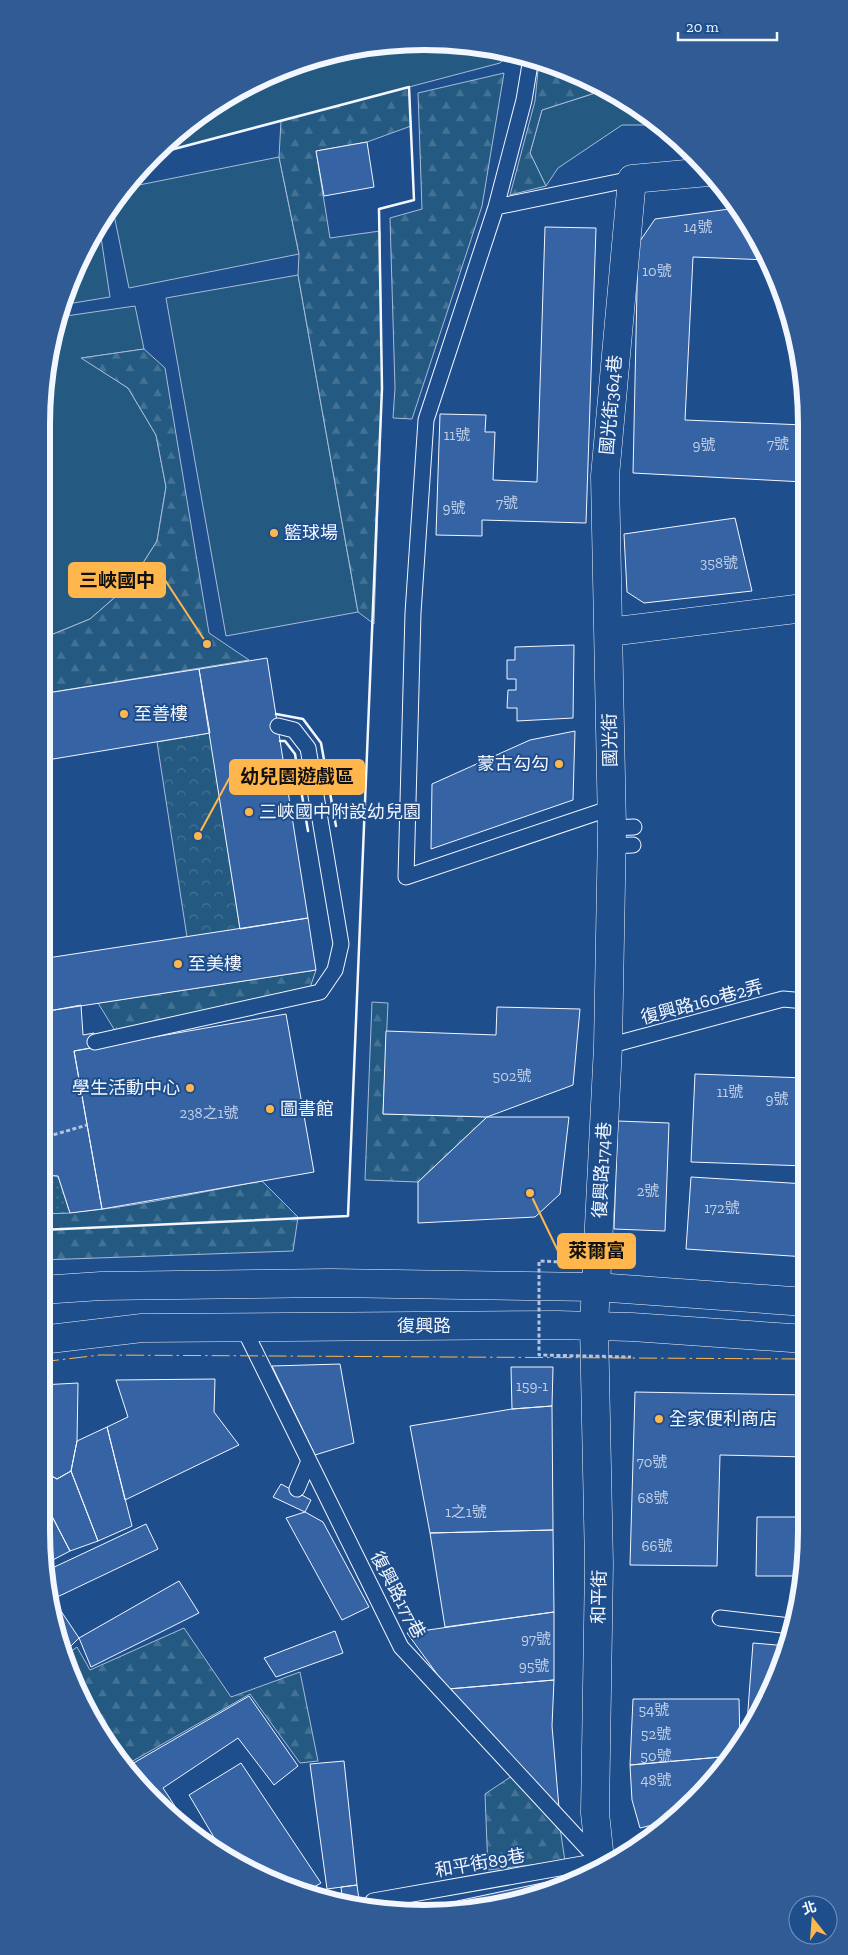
<svg xmlns="http://www.w3.org/2000/svg" width="848" height="1955" font-family="'Zilla Slab','Noto Sans TC',serif">
<defs>
<pattern id="forest-firs" width="22" height="20" patternUnits="userSpaceOnUse" patternTransform="scale(1.25)"><rect width="22" height="20" fill="#245a82"/><path d="M5 1l3.5 6h-7zM16 11l3.5 6h-7z" fill="#447295"/></pattern>
<pattern id="park-crowns" width="20" height="18" patternUnits="userSpaceOnUse" patternTransform="scale(1.25)"><rect width="20" height="18" fill="#245a82"/><path d="M2 6a3 3 0 1 1 6 0M12 15a3 3 0 1 1 6 0" fill="none" stroke="#447295"/></pattern>
<pattern id="garden-dots" width="8" height="8" patternUnits="userSpaceOnUse" patternTransform="scale(1.25)"><rect width="8" height="8" fill="#245a82"/><path d="M2 2h.1M6 6h.1" fill="none" stroke="#447295" stroke-width="1.8" stroke-linecap="round"/></pattern>
</defs>
<rect width="100%" height="100%" fill="#1f4e8c"/>
<path fill="#245a82" stroke="#a8bbd7" d="M399,42L474,45L509,53L500,63L155,154L191,120L255,81L325,54Z
M597,86L637,106L657,125H622L558,168L546,186L530,153L542,110L595,93Z
M279,157L299,254L129,288L112,205L124,188Z
M99,224L110,297L61,305L93,232Z
M298,275L358,612L226,636L166,298Z
M135,306L144,349L82,358L128,388L156,435L166,487L157,541L129,585L90,619L41,639V424L59,317Z"/>
<path fill="url(#forest-firs)" stroke="#a8bbd7" d="M539,60L547,62L597,86L595,93L542,110L530,153L546,186L510,195L535,101Z
M504,73L482,206L412,419L393,418L395,388L390,218L422,209L418,93Z
M409,87L411,126L367,142L316,151L330,238L380,231L382,388L374,624L358,612L298,275L299,254L279,157L281,121Z
M144,349L165,368L209,633L249,660L41,694V639L90,619L129,585L157,541L166,487L156,435L128,388L81,358Z
M316,970L307,997L117,1034L98,1003Z
M372,1002L388,1003L383,1114L487,1117L418,1182L365,1180Z
M262,1181L298,1217L293,1251L41,1260V1214C115,1212 189,1194 262,1181Z
M184,1628L231,1697L300,1672L318,1761L300,1763L250,1694L124,1766L92,1722L63,1657L77,1647L90,1670Z
M512,1776L560,1828L565,1861L488,1870L485,1794Z"/>
<path fill="url(#park-crowns)" stroke="#a8bbd7" d="M210,733L240,929L187,937L157,742Z"/>
<path fill="url(#garden-dots)" stroke="#a8bbd7" d="M41,1161L43,1175L58,1176L70,1213L41,1214Z"/>
<path fill="#3563a3" stroke="#f2f6ff" d="M367,142L374,187L324,196L316,151Z
M737,208L768,260L693,257L685,420L804,425V482L633,473L638,244L655,219Z
M545,227L596,228L586,523L482,520V536L436,535L440,414L486,415L485,432H495L493,480L537,482Z
M735,518L752,591L644,603L627,592L624,534Z
M574,645L573,718L517,721V708H507L508,690H516V679H507V660H515V647Z
M267,658L308,918L240,929L199,669Z
M199,669L210,733L41,761V694Z
M575,731L573,800L431,849L432,784L530,740Z
M308,918L316,970L41,1012V959Z
M81,1005L83,1035L94,1033L96,1047L74,1051L102,1209L70,1213L58,1176L43,1175L41,1161V1042L52,1041L49,1011Z
M497,1007L580,1009L573,1085L487,1117L383,1114L386,1031L496,1035Z
M286,1014L314,1172L102,1209L74,1051Z
M695,1074L805,1078L806,1166L691,1162Z
M487,1117H569L560,1194L535,1217L418,1223V1182Z
M618,1121L669,1123L665,1231L614,1229Z
M691,1177L806,1184V1257L686,1249Z
M340,1364L354,1443L315,1455L272,1366Z
M511,1367H553L552,1406L512,1409Z
M215,1379L214,1412L239,1445L125,1500L107,1427L128,1417L116,1380Z
M78,1383L77,1441L71,1471L57,1479L41,1470V1385Z
M635,1392L806,1395L807,1457L720,1455L717,1566L630,1565Z
M552,1406L553,1530L430,1533L410,1426L512,1409Z
M107,1427L132,1526L98,1541L71,1471L77,1441Z
M41,1470L57,1479L71,1471L98,1541L70,1551L41,1495Z
M281,1484L311,1500L305,1512L273,1497Z
M41,1495L70,1551L47,1563L41,1531Z
M305,1512L323,1522L369,1607L342,1620L286,1518Z
M757,1517H807V1531L799,1576H756Z
M146,1524L158,1549L53,1599L48,1570Z
M553,1530L554,1612L445,1627L430,1533Z
M179,1581L199,1613L91,1667L79,1638Z
M53,1599L79,1638L62,1655V1654Z
M554,1612V1680L448,1689L407,1633Z
M335,1631L343,1653L276,1677L264,1658Z
M753,1643L788,1646L786,1654L755,1723H747Z
M554,1680L552,1726L559,1808L448,1689Z
M249,1696L298,1766L274,1785L238,1738L163,1788L188,1826L136,1783L125,1768Z
M633,1699H739L740,1743L732,1756L630,1765Z
M732,1756L712,1783L665,1822L640,1828L632,1800L630,1765Z
M344,1761L357,1885L327,1889L310,1764Z
M241,1763L321,1883L307,1891L233,1863L225,1856L189,1795Z
M561,1879L562,1886L547,1894L474,1910H459L457,1901Z
M357,1885L360,1907L350,1906L343,1904L341,1887Z"/>
<g fill="none" stroke-linecap="round" stroke-linejoin="round">
<defs>
<path id="lane" d="M496,207L524,100L531,58
M611,808L406,877L413,613L426,420L496,207L632,179
M612,828L634,827
M611,846L633,845
M95,1042L320,992L335,970L341,944L308,748L294,730L278,726
M608,1046L783,999L805,1001
M243,1327L401,1647L599,1861
M297,1489L309,1461
M720,1618L791,1626
M374,1907L373,1901L599,1861"/>
<path id="street" d="M609,632L804,608
M601,1869L595,1813L599,1564L594,1325L608,1046L612,828L605,476L632,179L708,172"/>
<path id="secondary" d="M41,1290L101,1286L331,1283L596,1287L806,1302
M41,1340L142,1328L557,1325L632,1327L806,1339"/>
</defs>
<use href="#lane" stroke="#f2f6ff" stroke-width="17"/>
<use href="#street" stroke="#f2f6ff" stroke-width="29"/>
<use href="#secondary" stroke="#f2f6ff" stroke-width="29"/>
<path stroke="#b3c4dc" stroke-width="3" stroke-dasharray="4 2.5" stroke-linecap="butt" d="M41,1137H46L87,1125"/>
<use href="#lane" stroke="#1f4e8c" stroke-width="15"/>
<use href="#street" stroke="#1f4e8c" stroke-width="28"/>
<use href="#secondary" stroke="#1f4e8c" stroke-width="28"/>
<path stroke="#b3c4dc" stroke-width="3" stroke-dasharray="4 2.5" stroke-linecap="butt" d="M629,1265L539,1261V1355L631,1357"/>
<path stroke="#f2f6ff" stroke-width="2.5" d="M276,714L303,719L321,743L336,826
M280,741H285L295,754L308,831
M41,1230L348,1216L382,388L379,209L414,200L409,87L155,154"/>
<path stroke="#ffb74d" stroke-width="1" stroke-dasharray="18 4 2.5 4" stroke-linecap="butt" d="M41,1362L100,1355L806,1359"/>
</g>
<g fill="#ffb74d" stroke="#1f4e8c" stroke-width="2">
<circle cx="274" cy="533" r="5"/>
<circle cx="124" cy="714" r="5"/>
<circle cx="559" cy="764" r="5"/>
<circle cx="249" cy="812" r="5"/>
<circle cx="178" cy="964" r="5"/>
<circle cx="190" cy="1088" r="5"/>
<circle cx="270" cy="1109" r="5"/>
<circle cx="659" cy="1419" r="5"/>
</g>
<g text-anchor="middle" stroke-width="4" stroke-linejoin="round" paint-order="stroke">
<g font-size="15" fill="#c3d1e8">
<text x="698" y="232">14號</text>
<text x="657" y="276">10號</text>
<text x="457" y="440">11號</text>
<text x="778" y="449">7號</text>
<text x="704" y="450">9號</text>
<text x="507" y="508">7號</text>
<text x="454" y="513">9號</text>
<text x="719" y="568">358號</text>
<text x="512" y="1081">502號</text>
<text x="730" y="1097">11號</text>
<text x="777" y="1104">9號</text>
<text x="209" y="1118">238之1號</text>
<text x="648" y="1196">2號</text>
<text x="722" y="1213">172號</text>
<text x="532" y="1391">159-1</text>
<text x="652" y="1467">70號</text>
<text x="653" y="1503">68號</text>
<text x="466" y="1517">1之1號</text>
<text x="657" y="1551">66號</text>
<text x="536" y="1644">97號</text>
<text x="534" y="1671">95號</text>
<text x="654" y="1715">54號</text>
<text x="656" y="1739">52號</text>
<text x="656" y="1761">50號</text>
<text x="656" y="1785">48號</text>
</g>
<g font-size="18" fill="#f2f6ff" stroke="#1f4e8c">
<text transform="translate(611 405) rotate(-85)" y="6">國光街364巷</text>
<text transform="translate(610 740) rotate(-91)" y="6">國光街</text>
<text transform="translate(702 1002) rotate(-15)" y="6">復興路160巷2弄</text>
<text transform="translate(602 1170) rotate(-87)" y="6">復興路174巷</text>
<text x="424" y="1332">復興路</text>
<text transform="translate(398 1595) rotate(62)" y="6">復興路177巷</text>
<text transform="translate(599 1597) rotate(-89)" y="6">和平街</text>
<text transform="translate(480 1863) rotate(-10)" y="6">和平街89巷</text>
</g>
<g font-size="18" fill="#f2f6ff" stroke="#1f4e8c" text-anchor="start">
<text x="284" y="539">籃球場</text>
<text x="134" y="720">至善樓</text>
<text x="549" y="770" text-anchor="end">蒙古勾勾</text>
<text x="259" y="818">三峽國中附設幼兒園</text>
<text x="188" y="970">至美樓</text>
<text x="180" y="1094" text-anchor="end">學生活動中心</text>
<text x="280" y="1115">圖書館</text>
<text x="669" y="1425">全家便利商店</text>
</g>
</g>
<path d="M0 0H848V1955H0ZM424 50H424A374 374 0 0 1 798 424V1531A374 374 0 0 1 424 1905H424A374 374 0 0 1 50 1531V424A374 374 0 0 1 424 50Z" fill="#305b95" fill-rule="evenodd"/>
<path fill="none" stroke="#f2f6ff" stroke-width="6" d="M424 50H424A374 374 0 0 1 798 424V1531A374 374 0 0 1 424 1905H424A374 374 0 0 1 50 1531V424A374 374 0 0 1 424 50Z"/>
<path fill="none" stroke="#ffb74d" stroke-width="2" d="M207 644L165 580M198 836L230 777M530 1193L558 1251"/>
<g fill="#ffb74d" stroke="#1f4e8c" stroke-width="2">
<circle cx="207" cy="644" r="5"/>
<circle cx="198" cy="836" r="5"/>
<circle cx="530" cy="1193" r="5"/>
</g>
<g fill="#ffb74d" stroke="#ffb74d" stroke-width="2">
<rect x="69" y="563" width="96" height="34" rx="5"/>
<rect x="230" y="760" width="134" height="34" rx="5"/>
<rect x="558" y="1234" width="77" height="34" rx="5"/>
</g>
<g font-size="19" text-anchor="middle" font-weight="bold" fill="#111">
<text x="117" y="587">三峽國中</text>
<text x="297" y="783">幼兒園遊戲區</text>
<text x="597" y="1257">萊爾富</text>
</g>
<g transform="translate(813 1920) rotate(343)"><circle r="24" fill="#1f4e8c" stroke="#7391ba"/>
<path d="M0-4L9 19L0 12L-9 19Z" fill="#ffb74d"/>
<text y="-8" font-size="14" font-weight="bold" text-anchor="middle" fill="#f2f6ff">北</text>
</g>
<path d="M678 32v8h99v-8" fill="none" stroke="#f2f6ff" stroke-width="2.5"/>
<text x="686" y="32" font-size="15" fill="#f2f6ff" stroke="#1f4e8c" stroke-width="4" paint-order="stroke">20 m</text>
</svg>
